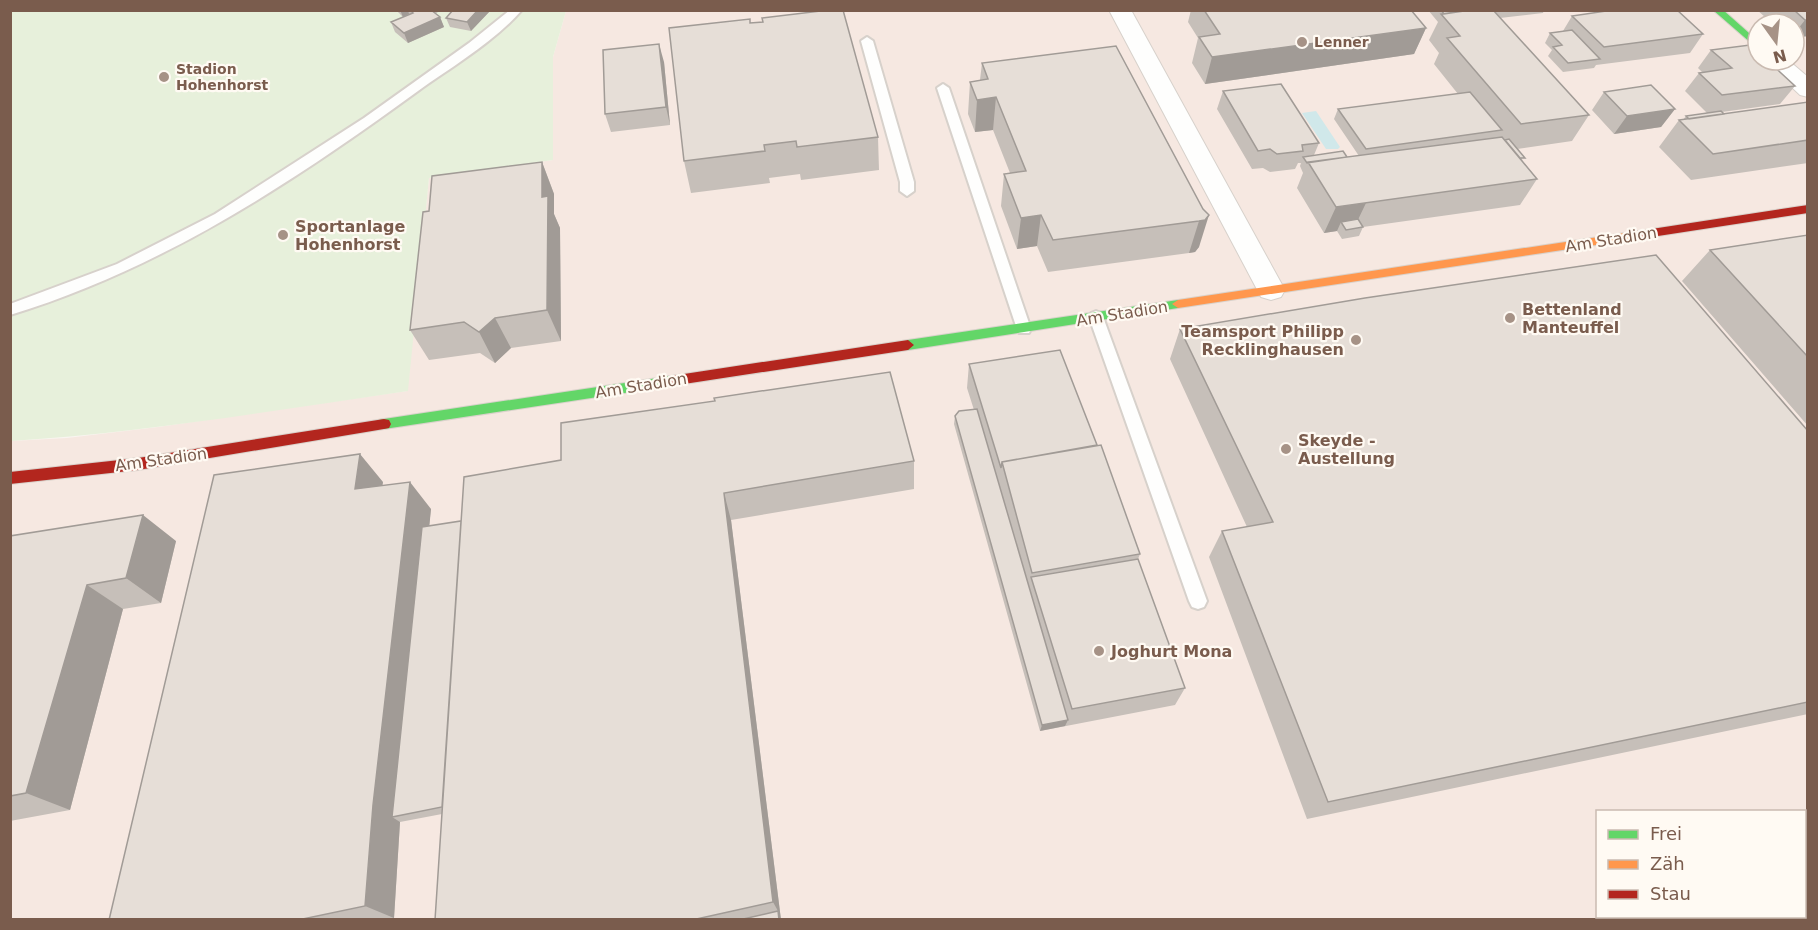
<svg xmlns="http://www.w3.org/2000/svg" width="1818" height="930" font-family="'DejaVu Sans',sans-serif">
<rect width="100%" height="100%" fill="#f9f5f0"/>
<path fill="#f6e8e1" fill-rule="evenodd" d="M566,11H1807V919L11,920V441L67,438L158,427L407,391L429,178L553,160V57ZM1758,24H1794V60H1758ZM1598,812H1804V916H1598Z"/>
<path fill="#e7f0db" d="M11,11H566L553,57V160L429,178L408,391C276,410 144,433 11,441Z"/>
<path fill="#d0e8ea" d="M1316,111L1340,147L1338,149H1326L1302,113Z"/>
<g fill="none" stroke-linecap="round" stroke-linejoin="round">
<defs>
<path id="lane" d="M510,10H522C494,42 453,66 418,91C292,183 161,269 10,315V304L117,264L215,214L364,118L469,43Z
M867,37L873,41L914,182V191L907,196L900,191V182L861,41Z
M943,84L949,88L1031,329L1029,333H1019L1017,329L937,88Z
M1096,311L1101,313L1103,317L1207,601L1204,607L1198,609L1192,607L1189,601L1089,317L1091,313Z"/>
<path id="street" d="M1109,10H1131L1285,290L1281,297L1271,300L1261,297Z
M1763,60H1788L1808,77V97L1800,95Z"/>
<path id="fast" d="M1713,10H1723L1758,41V49Z
M1178,300L1184,304L1178,308L908,350L902,345L908,340Z
M671,376L677,381L671,386L384,429L379,428L377,424L379,420L384,419Z"/>
<path id="slow" d="M1645,230L1649,231V237L1178,308L1172,304L1178,300Z"/>
<path id="jam" d="M1808,205V213L1645,238L1639,234L1645,230Z
M908,340L914,345L908,350L671,386L665,381L671,376Z
M384,419L389,420L391,424L389,428L384,429L138,470L10,484V472L138,458Z"/>
</defs>
<use href="#lane" stroke="#d7d1cb" stroke-width="4"/>
<use href="#street" stroke="#d7d1cb" stroke-width="2"/>
<use href="#fast" stroke="#d9d2cb" stroke-width="2"/>
<use href="#slow" stroke="#d9d2cb" stroke-width="2"/>
<use href="#jam" stroke="#d9d2cb" stroke-width="2"/>
<use href="#lane" fill="#fefefd" fill-rule="evenodd"/>
<use href="#street" fill="#fefefd" fill-rule="evenodd"/>
<use href="#fast" fill="#63d668" fill-rule="evenodd"/>
<use href="#slow" fill="#ff974d" fill-rule="evenodd"/>
<use href="#jam" fill="#b3261e" fill-rule="evenodd"/>
</g>
<path fill="#c6bfb9" d="M396,10H437L438,12L435,14L440,17L444,27L408,43L395,32L391,22L403,17Z
M453,10H490V11L471,31L450,27L446,18Z
M1191,10H1411L1426,28L1414,54L1205,84L1192,63L1198,38L1188,22Z
M1428,10H1544L1543,13L1500,18L1589,115L1572,141L1517,149L1523,161L1537,179L1520,205L1363,227L1359,236L1342,239L1337,231L1324,233L1297,188L1303,173L1300,166L1301,163H1298L1295,169L1270,172L1263,168L1252,169L1217,109L1223,91L1319,143L1314,155L1347,157L1359,156L1334,119L1338,109L1458,94L1434,64L1439,53L1429,40L1438,22Z
M1757,10H1808V36L1794,38V24H1773Z
M1572,16L1703,34L1690,53L1596,65L1594,68L1563,72L1548,56L1552,50L1545,43L1550,33L1563,31Z
M763,22L878,137L879,170L801,180L800,174L769,178L770,183L691,193L684,161L750,23Z
M1711,50L1795,86L1780,104L1722,112L1724,114L1808,102V163L1691,180L1659,147L1679,120H1683L1686,116L1707,113L1685,91L1699,73L1702,72L1698,68Z
M664,62L670,125L611,132L605,114Z
M982,63L1203,209L1199,247L1195,252L1189,253L1048,272L1037,246L1017,249L1001,206L1004,174L1010,173L993,130L975,132L968,114L970,82L980,80Z
M1604,92L1675,109L1661,127L1614,134L1592,110Z
M542,162L554,194V214L560,228L561,341L511,348L495,363L480,353L429,360L410,330L429,211Z
M1808,235V426L1682,281L1710,250Z
M1180,329L1808,431V714L1307,819L1209,557L1222,531L1247,527L1170,359Z
M969,364L1140,554L1138,559L1185,688L1175,705L1040,731L954,424L955,416L974,410L967,388Z
M914,461V489L731,520L781,920H435L442,814L400,822L394,918L388,920H109L383,482L382,485L431,509L429,526Z
M10,536L176,541L161,603L123,609L70,810L10,821Z"/>
<path fill="#a19b96" d="M400,10H408L409,14L403,17Z
M478,10L490,11L471,31L467,22Z
M440,17L444,27L408,43L404,33Z
M1805,20H1808V36L1794,38V34Z
M1426,28L1414,54L1205,84L1212,57Z
M659,44L664,62L670,125L666,107Z
M996,97L993,130L975,132L977,100Z
M1675,109L1661,127L1614,134L1627,116Z
M542,162L554,194V214L560,228L561,341L547,310L542,197Z
M1366,203L1354,228L1341,222L1337,231L1324,233L1336,207Z
M1041,215L1037,246L1017,249L1021,218Z
M1209,215L1199,247L1195,252L1189,253L1199,221Z
M495,318L511,348L495,363L479,332Z
M360,454L383,482L378,516L355,489Z
M410,482L431,509L401,815L392,817L400,822L394,918L365,906L373,805Z
M724,493L731,520L781,920H779L778,911L773,902Z
M143,515L176,541L161,603L126,578Z
M87,585L123,609L70,810L26,793Z
M1068,720L1065,726L1040,731L1042,725Z"/>
<path fill="#e6ded7" stroke="#a19b96" stroke-width="1.5" d="M410,10H431L440,17L404,33L391,22L413,13Z
M453,10H478L467,22L446,18Z
M829,10H843L878,137L797,147L796,141L764,145L765,151L684,161L669,28L750,19V23L763,22L762,18Z
M1204,10H1411L1426,28L1212,57L1199,37L1220,34Z
M1441,10H1471L1444,14Z
M1471,10H1493L1589,115L1521,124L1447,38L1460,36L1441,14Z
M1613,10H1677L1703,34L1604,47L1572,16Z
M1794,10H1808V20H1805Z
M1572,30L1600,59L1568,63L1553,47L1562,45L1550,33Z
M659,44L666,107L605,114L603,50Z
M1750,45L1758,52V60H1767L1795,86L1722,95L1699,73L1732,68L1711,50Z
M1116,46L1203,209L1209,215L1205,220L1199,221L1053,240L1041,215L1021,218L1004,174L1026,171L996,97L977,100L970,82L988,79L982,63Z
M1281,84L1319,143L1302,145L1303,151L1277,154L1270,149L1258,151L1223,91Z
M1651,85L1675,109L1627,116L1604,92Z
M1470,92L1502,130L1366,149L1338,109Z
M1808,102V140L1713,154L1679,120Z
M1721,111L1724,114L1689,119L1686,116Z
M1502,137L1537,179L1336,207L1308,162Z
M1509,139L1525,158H1520L1505,140Z
M1343,151L1347,157L1307,163L1303,157Z
M542,162V197L548,196L547,310L495,318L479,332L464,322L410,330L423,212L429,211L432,176Z
M1358,219L1363,227L1346,230L1341,222Z
M1808,235V357L1710,250Z
M1656,255L1808,431V702L1328,802L1222,531L1273,522L1180,329L1365,298Z
M1060,350L1097,445L1002,462L1001,468L969,364Z
M890,372L914,461L724,493L773,902L692,920H435L464,477L561,460V423L715,401L714,398Z
M977,409L1068,720L1042,725L955,416L959,411Z
M1101,445L1140,554L1032,573L1002,462Z
M360,454L355,489L410,482L373,805L365,906L298,920H109L214,475Z
M143,515L126,578L87,585L26,793L10,796V536Z
M461,521L442,807L392,817L422,527Z
M1138,559L1185,688L1072,709L1031,577Z
M778,911L779,920H739Z"/>
<g fill="#a69286" stroke="#fffaf3" stroke-width="2">
<circle cx="1302" cy="42" r="6"/>
<circle cx="164" cy="77" r="6"/>
<circle cx="283" cy="235" r="6"/>
<circle cx="1510" cy="318" r="6"/>
<circle cx="1356" cy="340" r="6"/>
<circle cx="1286" cy="449" r="6"/>
<circle cx="1099" cy="651" r="6"/>
</g>
<g text-anchor="middle" stroke-width="4.5" stroke-linejoin="round" paint-order="stroke">
<g font-size="14" font-weight="bold" fill="#7a5c4d" stroke="#fffaf3" text-anchor="start">
<text x="1314" y="47">Lenner</text>
<text x="176" y="74">Stadion<tspan x="176" dy="16">Hohenhorst</tspan></text>
</g>
<g font-size="16" font-weight="bold" fill="#7a5c4d" stroke="#fffaf3" text-anchor="start">
<text x="295" y="232">Sportanlage<tspan x="295" dy="18">Hohenhorst</tspan></text>
<text x="1522" y="315">Bettenland<tspan x="1522" dy="18">Manteuffel</tspan></text>
<text x="1344" y="337" text-anchor="end">Teamsport Philipp<tspan x="1344" dy="18">Recklinghausen</tspan></text>
<text x="1298" y="446">Skeyde -<tspan x="1298" dy="18">Austellung</tspan></text>
<text x="1111" y="657">Joghurt Mona</text>
</g>
<g font-size="16" fill="#7a5c4d" stroke="#fffaf3">
<text transform="translate(1611 239) rotate(-9)" y="6">Am Stadion</text>
<text transform="translate(1122 313) rotate(-9)" y="6">Am Stadion</text>
<text transform="translate(641 385) rotate(-9)" y="6">Am Stadion</text>
<text transform="translate(161 459) rotate(-8)" y="6">Am Stadion</text>
</g>
</g>
<rect width="1818" height="930" fill="none" stroke="#7a5c4d" stroke-width="24"/>
<rect x="1596" y="810" width="210" height="108" fill="#fffaf3" stroke="#cabbb1" stroke-width="1.5"/>
<rect x="1608" y="830" width="30" height="9" fill="#63d668" stroke="#cabbb1" stroke-width="1.5"/>
<text x="1650" y="840" font-size="18" fill="#7a5c4d">Frei</text>
<rect x="1608" y="860" width="30" height="9" fill="#ff974d" stroke="#cabbb1" stroke-width="1.5"/>
<text x="1650" y="870" font-size="18" fill="#7a5c4d">Zäh</text>
<rect x="1608" y="890" width="30" height="9" fill="#b3261e" stroke="#cabbb1" stroke-width="1.5"/>
<text x="1650" y="900" font-size="18" fill="#7a5c4d">Stau</text>
<g transform="translate(1776 42) rotate(165)"><circle r="28" fill="#fffaf3" stroke="#cabbb1" stroke-width="1.5"/>
<path d="M0-4.5L10 22L0 15L-10 22Z" fill="#a69286"/>
<text y="-9" font-size="16" font-weight="bold" text-anchor="middle" fill="#7a5c4d">N</text>
</g>
</svg>
